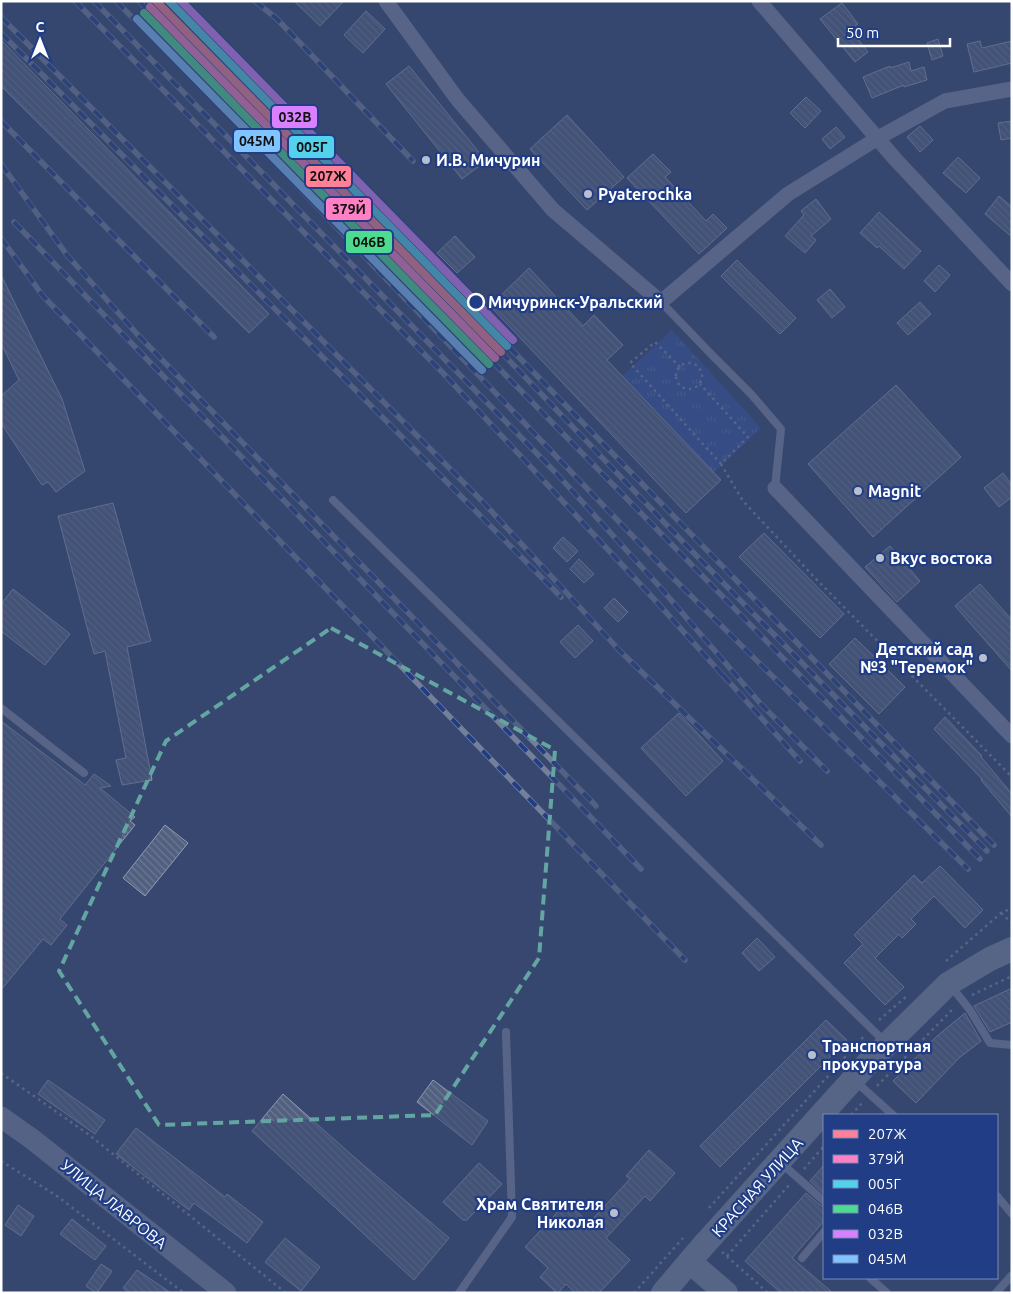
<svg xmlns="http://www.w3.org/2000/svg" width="1013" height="1294" font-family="Ubuntu,sans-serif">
<defs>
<pattern id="park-tufts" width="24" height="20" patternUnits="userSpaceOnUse" patternTransform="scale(1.25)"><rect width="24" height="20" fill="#34539d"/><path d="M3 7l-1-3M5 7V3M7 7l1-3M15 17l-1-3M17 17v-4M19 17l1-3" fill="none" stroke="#526dac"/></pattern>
<pattern id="building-back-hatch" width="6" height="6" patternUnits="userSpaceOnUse" patternTransform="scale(1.25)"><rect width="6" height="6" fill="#526080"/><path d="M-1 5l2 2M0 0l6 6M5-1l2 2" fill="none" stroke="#6c7893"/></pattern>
</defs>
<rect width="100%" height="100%" fill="#37476f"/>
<path fill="url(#park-tufts)" d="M672,330L761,428L714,472L622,376Z"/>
<path fill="url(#building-back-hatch)" stroke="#919bb3" d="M294,1H344L320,26Z
M842,3L858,24L850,29L868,52L855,62L820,19Z
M366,11L385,29L363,53L344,35Z
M938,39L943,56L932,60L927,43Z
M1,40L269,314L249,333L1,86Z
M980,41L982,48L1012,41V63L974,72L967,44Z
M909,62L911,71L924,67L927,80L904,87V85L872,98L863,77L890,66V68Z
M409,66L486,161L462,179L386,84Z
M806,97L821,111L805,128L790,113Z
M567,115L624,177L587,210L530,149Z
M1012,121V138L1001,140L998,123Z
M920,126L933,140L920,152L907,137Z
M836,127L845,137L830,149L822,139Z
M653,154L671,172L665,177L706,221L713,214L727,228L699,254L627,178Z
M958,157L980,178L966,193L943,173Z
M999,196L1012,207V237L985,214Z
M816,199L831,219L811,236L816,240L805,253L785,236L804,215L801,211Z
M879,212L921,251L904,269L879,246L877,248L860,233Z
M455,236L475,257L457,273L437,253Z
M737,260L796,318L780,334L721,276Z
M939,265L950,275L935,292L924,281Z
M529,268L583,326L594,315L623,345L607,360L721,480L686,513L490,306Z
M1,275L62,399L85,471L56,492L48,482L42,485L1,423V396L19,380L1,343Z
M830,289L845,307L832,318L817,300Z
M920,302L931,314L908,335L897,323Z
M896,385L961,457L873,537L808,464Z
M1003,473L1012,485V497L999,507L984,488Z
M113,503L151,641L127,647L152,780L122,785L116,760L126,758L105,651L94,654L58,516Z
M764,533L844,614L820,638L739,557Z
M563,537L578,551L567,562L553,548Z
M890,546L920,581L897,602L865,567Z
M579,559L594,574L584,583L570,569Z
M980,584L1012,620V671L955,606Z
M13,589L70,634L45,665L1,631V604Z
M614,598L628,612L618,622L604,608Z
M578,625L593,641L575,658L560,642Z
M855,638L905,687L879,714L829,664Z
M679,713L723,761L686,796L641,748Z
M945,717L982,756L981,757L1012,794V817L981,780L982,779L934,729Z
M1,721L85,785L94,774L111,786L100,788L135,817L130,821L135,825L60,919L67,925L51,945L43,939L1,990Z
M165,825L188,843L145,896L123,878Z
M940,866L983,910L965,928L934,896L911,919L916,924L902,938L899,934L875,958L904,987L885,1005L844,963L863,944L854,935L914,875L922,883Z
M757,938L775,957L759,971L742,953Z
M1012,988V1022L990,1032L974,1006Z
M965,1013L981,1041L959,1058L916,1103L893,1081L937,1036Z
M826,1020L847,1040L720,1167L700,1146Z
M48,1080L105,1120L95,1134L38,1094Z
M433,1080L488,1121L472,1145L417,1102Z
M283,1094L354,1157L449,1238L414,1280L252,1131Z
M136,1128L225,1197L227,1194L263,1222L247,1243L194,1203L189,1210L116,1154Z
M649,1150L675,1173L650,1201L645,1196L606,1238L630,1260L599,1293H575L566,1284L558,1293H557L540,1277L548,1268L525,1247L567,1202L589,1223L630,1179L626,1176Z
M479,1163L502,1184L467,1220H463L443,1202Z
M824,1165V1194L810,1181Z
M806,1193L820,1205L824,1206V1221L792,1258L833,1293H781L745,1261Z
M18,1205L34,1216L21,1236L5,1225Z
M72,1219L106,1246L95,1260L60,1234Z
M285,1238L320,1267L301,1291L265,1262Z
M101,1264L112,1271L97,1293H96L86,1286Z
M137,1270L171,1293H129L123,1288Z"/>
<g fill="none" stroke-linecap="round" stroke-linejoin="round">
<path stroke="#7e88a5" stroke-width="2.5" stroke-dasharray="2.5 4" stroke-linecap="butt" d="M676 376a13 13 0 1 1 26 0a13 13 0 1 1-26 0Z
M680,367L655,342L630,363L721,464L748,437L700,384
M721,464L743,501L817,580L1012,777
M1001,913L1012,923
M946,961L1001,913L1012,908
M972,995L1012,976
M879,1020L907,996
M1,1073L88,1134L286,1293
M877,1086L954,1008
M851,1115L864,1101
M1,1161L57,1196L184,1293
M804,1169L824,1146
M709,1208L865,1035
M722,1252L768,1293
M727,1256L790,1184
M634,1293L683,1238"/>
<path stroke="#7e88a5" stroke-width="8" d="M661,302L712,355L751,394L781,429L775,488
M333,500L886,1043
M1,708L84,773
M950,985L970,1010L990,1043L1012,1045
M855,1081L893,1115
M781,1163L824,1201
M997,1196L1012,1214
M802,1258L824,1232
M870,1278L887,1293
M459,1293L512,1217L506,1032
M996,1293L1012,1275"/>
<path stroke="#7e88a5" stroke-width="15" d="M386,1L458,100L553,210L661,302L788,194L878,138L945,101L1012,89
M759,1L896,160L1012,284
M775,488L1012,736"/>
<path stroke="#7983a0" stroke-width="21" d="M1,1117L32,1139L226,1293"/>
<path stroke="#7d88a2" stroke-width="24" d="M690,1262L726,1293
M663,1293L702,1247L867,1064L948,984L990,959L1012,949"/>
<defs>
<path id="rail" d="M75,1L444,374L654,599L728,681
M94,1L556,473L659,586L759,702L827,771
M116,1L249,136L671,576L968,869
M139,1L980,859
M172,1L994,845
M255,1L277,19L413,161
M1,17L482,501L620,651L821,845
M1,33L561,597
M1,121L214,337
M1,164L67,255L137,334L596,806
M14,222L641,869
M1,238L43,296L685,960
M501,352L685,544L987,851
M723,675L800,761"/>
</defs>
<use href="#rail" stroke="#737f9b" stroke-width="5.5"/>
<use href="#rail" stroke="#203d86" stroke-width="4" stroke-dasharray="11" stroke-linecap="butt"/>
<defs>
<path id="rail-1" d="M156,1L501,352"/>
<path id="rail-2" d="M150,7L495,358"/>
<path id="rail-3" d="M169,1L507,346"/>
<path id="rail-4" d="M144,13L489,364"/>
<path id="rail-5" d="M181,1L513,340"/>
<path id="rail-6" d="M137,19L482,370"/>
</defs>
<use href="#rail-1" stroke="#203d86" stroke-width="11"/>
<use href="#rail-2" stroke="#203d86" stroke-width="11"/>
<use href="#rail-3" stroke="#203d86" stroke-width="11"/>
<use href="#rail-4" stroke="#203d86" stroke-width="11"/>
<use href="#rail-5" stroke="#203d86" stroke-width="11"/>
<use href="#rail-6" stroke="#203d86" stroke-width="11"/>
<use href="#rail-1" stroke="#ff8098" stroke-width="8"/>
<use href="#rail-2" stroke="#ff80c5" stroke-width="8"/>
<use href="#rail-3" stroke="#53d2ee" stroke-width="8"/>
<use href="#rail-4" stroke="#4ddb92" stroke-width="8"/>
<use href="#rail-5" stroke="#d880ff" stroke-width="8"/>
<use href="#rail-6" stroke="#80c4ff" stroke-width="8"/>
</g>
<path d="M0 0H1013V1294H0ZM331,628L555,750L539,958L435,1115L159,1125L59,971L166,741Z" fill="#37476f" fill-opacity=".55" fill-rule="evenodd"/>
<path fill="none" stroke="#63a6a1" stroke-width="4" stroke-dasharray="10 6" stroke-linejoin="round" d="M331,628L555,750L539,958L435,1115L159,1125L59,971L166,741Z"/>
<g fill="#b9bfcd" stroke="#203d86" stroke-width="2">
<circle cx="426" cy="160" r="5"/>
<circle cx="588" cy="194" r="5"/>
<circle cx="858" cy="491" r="5"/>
<circle cx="880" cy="558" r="5"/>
<circle cx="983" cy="658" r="5"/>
<circle cx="812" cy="1055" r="5"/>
<circle cx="614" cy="1213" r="5"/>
</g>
<circle fill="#203d86" stroke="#fff" stroke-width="2.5" cx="476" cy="302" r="8"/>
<g text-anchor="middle" stroke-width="4.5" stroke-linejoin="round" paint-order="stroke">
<g font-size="16" font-weight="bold" fill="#fff" stroke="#203d86" text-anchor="start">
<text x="436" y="166">И.В. Мичурин</text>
<text x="598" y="200">Pyaterochka</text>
<text x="868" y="497">Magnit</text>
<text x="890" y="564">Вкус востока</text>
<text x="973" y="655" text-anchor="end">Детский сад<tspan x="973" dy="18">№3 "Теремок"</tspan></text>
<text x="822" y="1052">Транспортная<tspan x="822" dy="18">прокуратура</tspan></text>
<text x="604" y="1210" text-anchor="end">Храм Святителя<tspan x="604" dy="18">Николая</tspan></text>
</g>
<g font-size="16" font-weight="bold" fill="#fff" stroke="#203d86" text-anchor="start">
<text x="488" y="308">Мичуринск-Уральский</text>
</g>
<g font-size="16" fill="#fff" stroke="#203d86">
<text transform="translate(757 1187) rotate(-48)" y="6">КРАСНАЯ УЛИЦА</text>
<text transform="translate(114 1204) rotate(39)" y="6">УЛИЦА ЛАВРОВА</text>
</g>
</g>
<g stroke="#203d86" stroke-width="2">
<rect x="271" y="105" width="47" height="24" rx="5" fill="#d880ff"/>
<rect x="233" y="129" width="48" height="24" rx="5" fill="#80c4ff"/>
<rect x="288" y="135" width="47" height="24" rx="5" fill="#53d2ee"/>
<rect x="305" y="165" width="47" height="23" rx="5" fill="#ff8098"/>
<rect x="325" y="197" width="47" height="24" rx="5" fill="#ff80c5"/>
<rect x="345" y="230" width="48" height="24" rx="5" fill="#4ddb92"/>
</g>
<g font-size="14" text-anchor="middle" font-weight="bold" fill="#111">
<text x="295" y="122">032В</text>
<text x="257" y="146">045М</text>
<text x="312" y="152">005Г</text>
<text x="328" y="181">207Ж</text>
<text x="349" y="214">379Й</text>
<text x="369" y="247">046В</text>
</g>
<rect width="1013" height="1294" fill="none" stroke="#ffffff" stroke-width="5"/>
<rect x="823" y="1114" width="175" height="165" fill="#203d86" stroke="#798bb6"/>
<rect x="833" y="1130" width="25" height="8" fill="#ff8098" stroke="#798bb6"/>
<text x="868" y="1139" font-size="15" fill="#ffffff">207Ж</text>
<rect x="833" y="1155" width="25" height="8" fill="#ff80c5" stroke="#798bb6"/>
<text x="868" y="1164" font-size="15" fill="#ffffff">379Й</text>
<rect x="833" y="1180" width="25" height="8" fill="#53d2ee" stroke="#798bb6"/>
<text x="868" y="1189" font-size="15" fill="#ffffff">005Г</text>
<rect x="833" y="1205" width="25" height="8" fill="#4ddb92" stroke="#798bb6"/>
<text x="868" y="1214" font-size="15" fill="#ffffff">046В</text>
<rect x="833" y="1230" width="25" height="8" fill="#d880ff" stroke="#798bb6"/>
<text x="868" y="1239" font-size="15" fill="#ffffff">032В</text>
<rect x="833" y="1255" width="25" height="8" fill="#80c4ff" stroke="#798bb6"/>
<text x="868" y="1264" font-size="15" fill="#ffffff">045М</text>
<g transform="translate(40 40)" stroke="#203d86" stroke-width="4" paint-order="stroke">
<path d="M0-4L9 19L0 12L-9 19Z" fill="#ffffff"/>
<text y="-8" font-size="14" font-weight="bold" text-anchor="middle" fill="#ffffff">С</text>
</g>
<path d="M838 38v8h112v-8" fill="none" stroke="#ffffff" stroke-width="2.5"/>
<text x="846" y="38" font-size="15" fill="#ffffff" stroke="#203d86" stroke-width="4" paint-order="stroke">50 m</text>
</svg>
